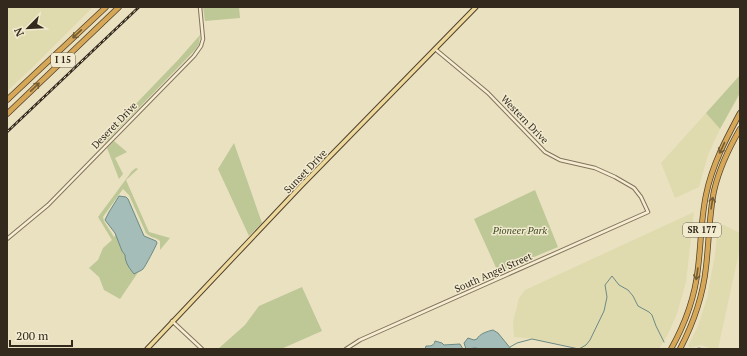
<svg xmlns="http://www.w3.org/2000/svg" width="747" height="356" font-family="'PT Serif',serif">
<rect width="100%" height="100%" fill="#eae1c1"/>
<path fill="#dfdbaf" d="M7,7H91L92,8L30,70L7,91Z
M706,113L720,129L708,155L699,187L675,198L661,163Z
M694,212L686,282L677,314L668,334L659,349H584L527,338L514,337L513,322L519,298L525,290Z
M718,222L740,233V248L718,349H712L701,345L690,348L688,346L698,326L707,298L715,254Z"/>
<path fill="#bec796" d="M203,7H239L240,18L205,21Z
M200,35L199,44L195,50L105,143L103,138L178,60Z
M740,75V93L720,129L706,113Z
M114,141L127,152L115,158L123,174L119,179L107,148Z
M234,143L262,223L249,236L218,169Z
M136,168L138,169L126,180L149,232L170,238L160,250V241C156,237 150,238 146,233L129,195L123,189L103,217L104,221L114,237L116,235L122,251L125,255C125,261 129,265 130,270L139,271L120,299L104,290L99,277L89,268L98,260L103,248L112,240L98,217L132,171Z
M535,190L558,247L498,272L474,219Z
M302,287L322,331L281,349H218L245,325L259,306Z"/>
<path fill="#a4bdb8" stroke="#6c8a85" d="M119,196L126,197L128,199L144,236L156,241L157,243C156,246 145,267 143,269C141,271 137,272 134,274C130,269 125,263 125,255L122,251L115,233L105,220L109,212Z
M493,330L498,333L511,349H483L475,348L466,349L464,343L468,338L474,340L477,339C479,334 488,331 493,330Z
M435,341L442,343L444,345L460,344L463,349H425L426,346C431,346 434,346 435,341Z"/>
<g fill="none" stroke-linecap="round" stroke-linejoin="round">
<path stroke="#6c8a85" stroke-width="1" d="M510,347L517,343L532,339L579,349L586,345L590,340L604,311L607,297L605,285L612,276L619,285L628,290L633,296L638,306L649,312L652,315L656,326L664,342
M695,349L699,348L704,349"/>
<defs>
<path id="minor" d="M7,239L48,205L194,56L201,46L203,39L200,7
M172,321L202,349
M346,349L360,340L648,212L641,197L634,188L615,177L595,168L560,160L545,152L488,93L435,49"/>
<path id="major" d="M147,349L301,186L476,7"/>
<path id="highway" d="M7,100L106,7
M7,114L119,7
M671,349C685,324 695,297 698,268C701,244 701,219 706,195C712,165 726,139 740,113
M680,349C693,324 703,296 706,267C709,242 709,216 714,191C719,169 729,148 740,129"/>
</defs>
<use href="#minor" stroke="#83735a" stroke-width="4.5"/>
<use href="#major" stroke="#51412e" stroke-width="5.5"/>
<use href="#highway" stroke="#51412e" stroke-width="6"/>
<use href="#minor" stroke="#f6eed4" stroke-width="2.5"/>
<use href="#major" stroke="#ecd99b" stroke-width="3.5"/>
<use href="#highway" stroke="#d5a757" stroke-width="4.5"/>
<defs>
<path id="rail" d="M7,132L139,7"/>
</defs>
<use href="#rail" stroke="#332a1d" stroke-width="2.5"/>
<use href="#rail" stroke="#f2ebd0" stroke-width="1" stroke-dasharray="3" stroke-linecap="butt"/>
</g>
<defs><path id="oneway-shaft" d="M-6 0H5M1.5-3L5.5 0L1.5 3" fill="none" stroke-width="1.6" stroke-linecap="round" stroke-linejoin="round"/></defs>
<g stroke="#745c34">
<use href="#oneway-shaft" transform="translate(77 34) rotate(137)"/>
<use href="#oneway-shaft" transform="translate(35 87) rotate(-44)"/>
<use href="#oneway-shaft" transform="translate(722 148) rotate(115)"/>
<use href="#oneway-shaft" transform="translate(712 203) rotate(-81)"/>
<use href="#oneway-shaft" transform="translate(697 274) rotate(99)"/>
</g>
<g text-anchor="middle" stroke-width="3" stroke-linejoin="round" paint-order="stroke">
<g fill="#f2ebd0" stroke="#6c6453" stroke-width="1">
<rect x="51" y="53" width="24" height="14" rx="3"/>
<rect x="683" y="223" width="38" height="14" rx="3"/>
</g>
<g font-size="9" font-weight="bold" fill="#332a1d">
<text x="63" y="63">I 15</text>
<text x="702" y="233">SR 177</text>
</g>
<g font-size="10" fill="#332a1d" stroke="#f2ebd0">
<text transform="translate(525 119) rotate(46)" y="4">Western Drive</text>
<text transform="translate(114 125) rotate(-46)" y="4">Deseret Drive</text>
<text transform="translate(305 171) rotate(-46)" y="4">Sunset Drive</text>
<text transform="translate(493 272) rotate(-24)" y="4">South Angel Street</text>
</g>
<g font-size="10" font-style="italic" fill="#414e25" stroke="#f2ebd0">
<text x="520" y="234">Pioneer Park</text>
</g>
</g>
<rect width="747" height="356" fill="none" stroke="#332a1d" stroke-width="16"/>
<g transform="translate(28 28) rotate(246)" stroke="#f2ebd0" stroke-width="3" paint-order="stroke">
<path d="M0-3L7 15L0 10L-7 15Z" fill="#332a1d"/>
<text y="-6" font-size="11" font-weight="bold" text-anchor="middle" fill="#332a1d">N</text>
</g>
<path d="M10 340v6h62v-6" fill="none" stroke="#332a1d" stroke-width="2"/>
<text x="16" y="340" font-size="12" fill="#332a1d" stroke="#f2ebd0" stroke-width="3" paint-order="stroke">200 m</text>
</svg>
